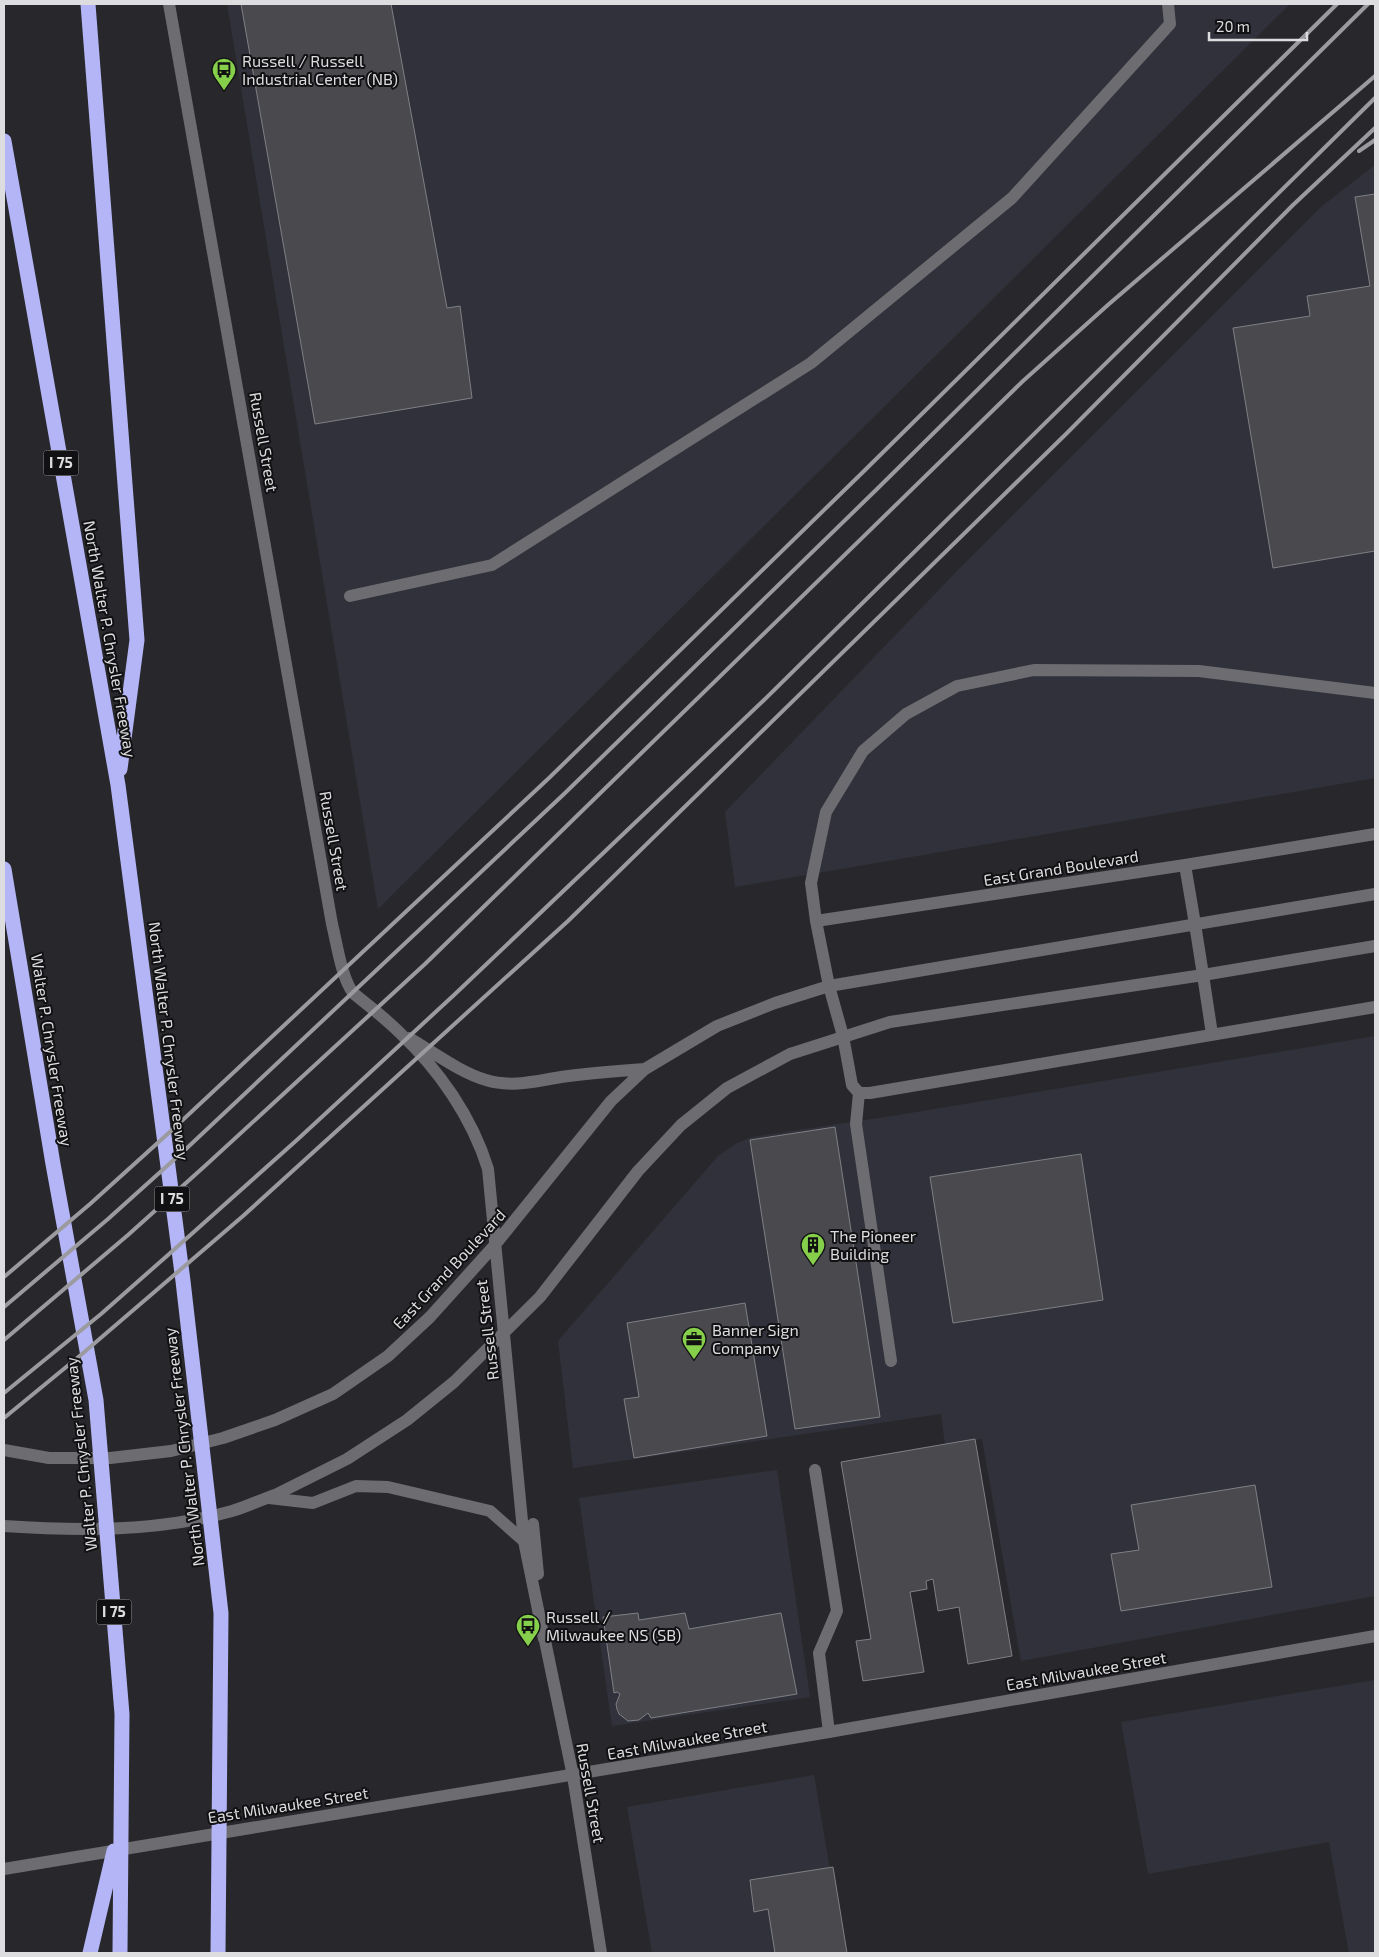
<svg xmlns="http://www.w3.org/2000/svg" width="1379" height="1957" font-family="'Exo 2',sans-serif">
<rect width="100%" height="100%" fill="#28282c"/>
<path fill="#31313b" d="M227,4H1290L378,909Z
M1375,165V778L735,887L725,812L957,571L1321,207Z
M1375,1036V1596L1021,1661L982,1439L945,1444L941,1414L573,1468L558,1341L718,1156L735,1144L752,1137L892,1116Z
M777,1470L810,1697L612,1726L579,1498Z
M1375,1680V1953H1349L1329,1842L1148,1874L1121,1722Z
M814,1775L844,1953H652L627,1807Z"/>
<path fill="#49494e" stroke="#7f8085" d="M241,4H391L447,308L460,306L472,398L315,424Z
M1375,194V551L1273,568L1233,328L1310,316L1307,296L1370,286L1355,197Z
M835,1127L880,1417L795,1429L750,1140Z
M1081,1154L1103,1300L953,1323L930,1177Z
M745,1303L767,1436L634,1458L624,1399L639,1397L627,1323Z
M975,1439L1012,1656L968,1664L959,1607L938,1611L933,1579L926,1581L927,1589L910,1592L924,1672L863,1681L856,1641L871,1639L841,1462Z
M1255,1485L1272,1587L1121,1611L1111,1554L1139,1550L1131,1505Z
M638,1613L639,1620L685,1613L689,1629L781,1613L797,1694L651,1718L648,1713L639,1720L628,1721L619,1714L617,1709L616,1704L620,1694L617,1692L614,1693L603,1617Z
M833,1867L847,1953H775L768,1909L754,1912L750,1880Z"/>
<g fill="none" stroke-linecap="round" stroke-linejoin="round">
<path stroke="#6c6c71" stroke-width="12" d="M350,596L492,565L811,363L1012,198L1170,24L1168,4
M1185,865L1195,924
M816,921L811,883L826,812L863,751L906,714L957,686L1034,670L1199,671L1375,693
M1203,975L1212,1034
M829,986L816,921L1185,865L1375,834
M843,1036L852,1085L859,1093H870L1375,1007
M859,1093L856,1124L891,1361
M815,1470L837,1611L819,1653L829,1732"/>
<path stroke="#6c6c71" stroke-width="12" d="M4,1869L829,1732L1375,1636"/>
<path stroke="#6c6c71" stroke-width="12" d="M169,4L332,924C337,944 341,976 353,993C369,1006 385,1018 400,1033C439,1070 472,1117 488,1169L524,1541L544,1639
M1195,924L1203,975
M829,986L843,1036
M409,1038C433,1052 461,1073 486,1080C512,1088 536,1081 561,1077C589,1073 617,1071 645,1069
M4,1450L49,1458H110L171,1451L223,1438L275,1420L333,1394L388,1356L430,1317L494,1246L611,1101L645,1069L717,1026L775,1003L829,986L1375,894
M269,1498L347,1459L407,1420L454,1382L540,1297L638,1171L681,1125L727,1088L790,1054L890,1022L1203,975L1375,946
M269,1498L313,1503L356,1486L388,1487L490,1511L524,1541
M533,1524L538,1574
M4,1526C79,1531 158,1532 232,1511C246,1507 260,1500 275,1495
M543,1631L573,1776L601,1953"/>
<path stroke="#b4b5f6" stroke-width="15" d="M88,4L137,640L120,769
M4,141L118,785L183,1281L221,1613L218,1953
M4,869L53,1164L96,1400L122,1714L120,1953
M90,1953L114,1851"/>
<path stroke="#9b9b9f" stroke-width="4" d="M1359,151L1375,140
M4,1277L90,1204L172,1130L549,778L862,473L1337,4
M4,1307L108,1219L187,1148L564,794L877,489L1368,4
M4,1340L128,1235L206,1165L425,964L1023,381L1109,304L1375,76
M4,1393L101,1314L168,1255L298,1139L454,995L763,701L1375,98
M4,1418L82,1354L243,1216L568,921L1067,433L1293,205L1375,128"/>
</g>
<defs>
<symbol id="bus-pin" viewBox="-11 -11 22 30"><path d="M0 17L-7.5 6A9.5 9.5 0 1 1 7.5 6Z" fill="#86cf4b" stroke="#111113"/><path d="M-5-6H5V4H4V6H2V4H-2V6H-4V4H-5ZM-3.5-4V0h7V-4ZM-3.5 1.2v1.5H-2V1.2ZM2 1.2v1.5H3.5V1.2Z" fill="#111"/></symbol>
<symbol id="building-pin" viewBox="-11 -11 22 30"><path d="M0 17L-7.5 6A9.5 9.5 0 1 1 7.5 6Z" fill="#86cf4b" stroke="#111113"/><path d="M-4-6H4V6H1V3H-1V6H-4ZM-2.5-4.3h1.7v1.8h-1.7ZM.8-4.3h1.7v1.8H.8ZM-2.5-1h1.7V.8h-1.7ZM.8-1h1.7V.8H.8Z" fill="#111"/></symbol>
<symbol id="office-pin" viewBox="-11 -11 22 30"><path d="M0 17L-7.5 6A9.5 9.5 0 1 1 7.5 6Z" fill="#86cf4b" stroke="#111113"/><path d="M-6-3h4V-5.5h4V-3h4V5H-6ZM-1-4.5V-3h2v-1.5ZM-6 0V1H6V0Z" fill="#111"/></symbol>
</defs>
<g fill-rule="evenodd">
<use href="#bus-pin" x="210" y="56" width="28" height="38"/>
<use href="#building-pin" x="799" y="1231" width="28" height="38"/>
<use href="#office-pin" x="680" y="1325" width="28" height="38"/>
<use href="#bus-pin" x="514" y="1612" width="28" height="38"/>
</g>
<g text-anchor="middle" stroke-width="4" stroke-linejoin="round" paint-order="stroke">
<g fill="#111113" stroke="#a0a0a2" stroke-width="1">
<rect x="43.5" y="450.5" width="35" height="25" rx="4"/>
<rect x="154.5" y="1186.5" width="35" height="25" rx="4"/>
<rect x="96.5" y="1599.5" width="35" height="25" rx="4"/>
</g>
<g font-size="15" font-weight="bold" fill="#dddde0">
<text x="61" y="468">I 75</text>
<text x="172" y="1204">I 75</text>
<text x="114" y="1617">I 75</text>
</g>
<g font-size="16" fill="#dddde0" stroke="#111113" text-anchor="start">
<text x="242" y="67">Russell / Russell<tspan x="242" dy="18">Industrial Center (NB)</tspan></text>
<text x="830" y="1242">The Pioneer<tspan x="830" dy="18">Building</tspan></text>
<text x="712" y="1336">Banner Sign<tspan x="712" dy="18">Company</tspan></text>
<text x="546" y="1623">Russell /<tspan x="546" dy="18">Milwaukee NS (SB)</tspan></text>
</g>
<g font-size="16" fill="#dddde0" stroke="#111113">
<text transform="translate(264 442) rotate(80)" y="6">Russell Street</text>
<text transform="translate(110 639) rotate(80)" y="6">North Walter P. Chrysler Freeway</text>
<text transform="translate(334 841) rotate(80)" y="6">Russell Street</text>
<text transform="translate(1061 868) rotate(-9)" y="6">East Grand Boulevard</text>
<text transform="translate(169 1041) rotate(83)" y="6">North Walter P. Chrysler Freeway</text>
<text transform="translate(52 1050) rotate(81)" y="6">Walter P. Chrysler Freeway</text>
<text transform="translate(449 1269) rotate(-47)" y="6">East Grand Boulevard</text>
<text transform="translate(487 1330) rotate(-97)" y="6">Russell Street</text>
<text transform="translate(184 1447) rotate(-97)" y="6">North Walter P. Chrysler Freeway</text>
<text transform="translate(81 1454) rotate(-96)" y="6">Walter P. Chrysler Freeway</text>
<text transform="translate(1086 1671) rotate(-10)" y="6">East Milwaukee Street</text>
<text transform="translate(687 1740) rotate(-10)" y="6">East Milwaukee Street</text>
<text transform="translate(591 1793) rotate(80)" y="6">Russell Street</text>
<text transform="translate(288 1805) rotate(-9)" y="6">East Milwaukee Street</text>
</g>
</g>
<rect width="1379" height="1957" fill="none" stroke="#dddde0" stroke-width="10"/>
<path d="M1209 32v8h98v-8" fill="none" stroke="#dddde0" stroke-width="2.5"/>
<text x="1216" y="32" font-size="15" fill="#dddde0" stroke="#111113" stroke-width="4" paint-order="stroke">20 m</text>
</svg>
